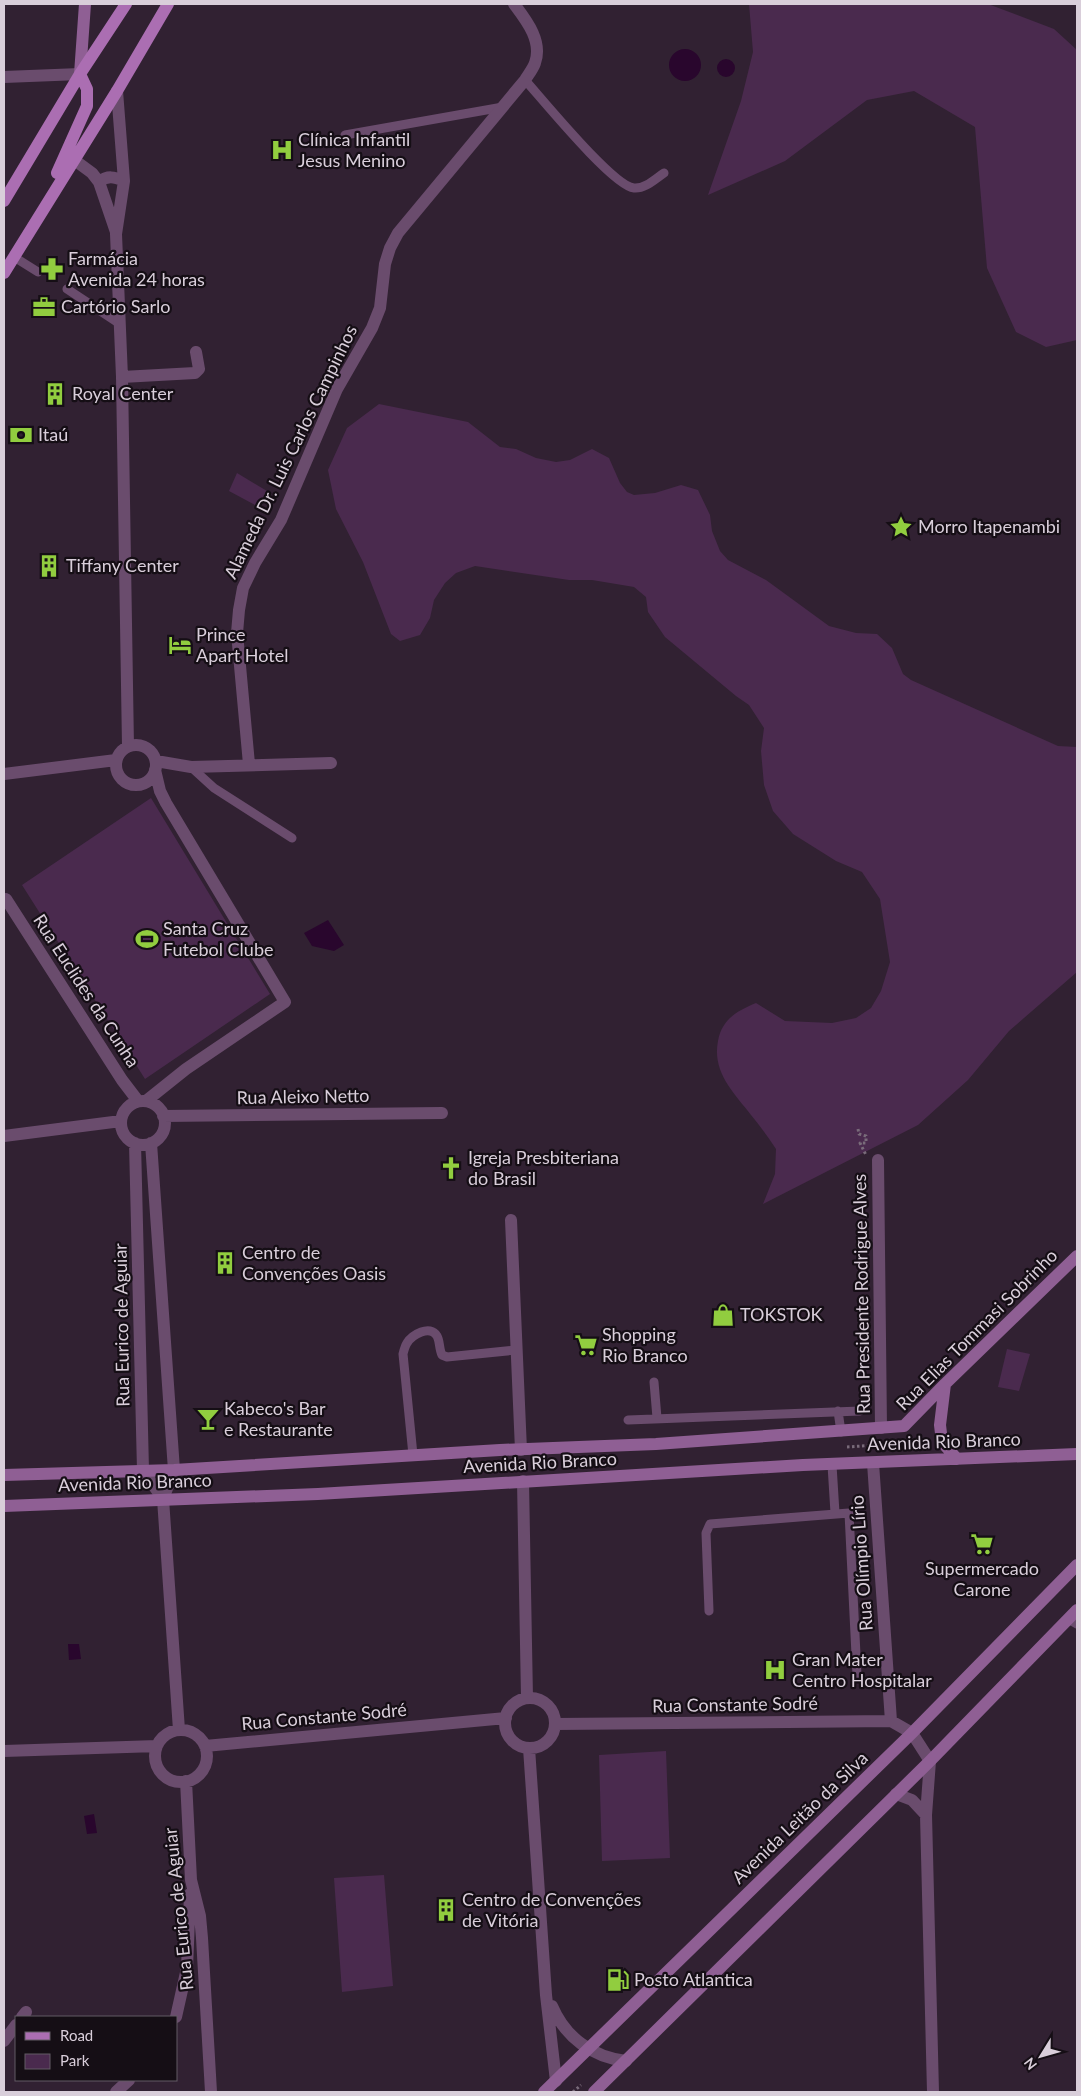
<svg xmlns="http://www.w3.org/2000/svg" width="1081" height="2096" font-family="Lato,sans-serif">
<rect width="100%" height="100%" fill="#312132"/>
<path fill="#4a2a4e" d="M749,4H988L1054,29L1077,50V340L1046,347L1016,332L987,268L975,127L914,91L867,100L785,161L708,195L741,101L753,52Z
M379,404L468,422L500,447L516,449L536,458L556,462L570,460L592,449L609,458L620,483L627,492L634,495L655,493L681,485L698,490L710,515L712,531L720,551L728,560L766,580L829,626L856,633L877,634L892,648L903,674L911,680L1058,746L1077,747V972L1009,1031L968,1080L918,1125L763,1204L775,1174L776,1149C768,1137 760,1126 751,1115C733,1092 712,1072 718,1041C722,1019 737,1011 756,1003L785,1021L832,1023L856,1018L871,1008L881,991L890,962L880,899L862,872L836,861L793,834L773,811L764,785L761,751L764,728L749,705L736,696L665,637L648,612L646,597L634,587L592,580H569L475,566L456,573L445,583L434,600L430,618L420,635L400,641L391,634L363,562L336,509L328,470L347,428Z
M237,473L267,491L259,507L229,491Z
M151,798L270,994L145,1079L22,885Z
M1007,1349L1030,1354L1019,1391L998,1387Z
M666,1751L670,1858L602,1861L599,1755Z
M384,1875L393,1986L342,1992L334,1878Z"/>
<path fill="#29062d" d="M669 65a16 16 0 1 1 32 0a16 16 0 1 1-32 0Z
M717 68a9 9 0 1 1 18 0a9 9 0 1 1-18 0Z
M328,920L344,945L334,951L312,946L304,933Z
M68,1644H79L81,1659L69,1660Z
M94,1814L97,1833L87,1834L84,1816Z"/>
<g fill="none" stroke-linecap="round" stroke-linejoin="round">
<path stroke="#796b7a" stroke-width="3" stroke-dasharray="2.5 2.5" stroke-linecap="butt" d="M858,1129L859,1134L866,1136V1143H860L866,1155
M847,1447L924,1442L926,1446
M573,2092L581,2085"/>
<path stroke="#6a4c6d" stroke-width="9" d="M525,80C543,100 613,186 634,188C645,189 655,179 664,173
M345,135L503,107
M14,257L38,272
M67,289L120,324
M191,767L214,788L292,838
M654,1382L657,1418
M838,1411L841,1432
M628,1420L860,1411
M413,1455L403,1354C404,1350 405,1346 407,1343C412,1335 430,1324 437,1336C440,1341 439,1349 442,1355L447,1357L516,1350
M832,1465L835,1513
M709,1611L706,1533L710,1524L849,1513L857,1675
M1068,1619L1077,1624"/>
<path stroke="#6a4c6d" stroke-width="12" d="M4,77L80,74
M117,91L124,181L116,234L122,377L128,746
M73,159L92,173L99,182L116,232
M99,182C108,175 114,177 124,181
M122,377L195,373L199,369L196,352
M116 765a20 20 0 1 1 40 0a20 20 0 1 1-40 0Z
M156,761L191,767L331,763
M249,764L237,633L239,610L243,588L255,563L281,520L337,389L372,328L380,308L385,264L390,248L398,233L525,80C528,75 533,69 535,63C543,41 526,20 514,4
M4,774L116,760
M6,899L122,1080L138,1101
M146,1101L186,1069L285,1002L166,803L160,791L155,770
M121 1123a22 22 0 1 1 44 0a22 22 0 1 1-44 0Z
M163,1116L442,1113
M4,1136L121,1121
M135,1143L143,1470L163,1499
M151,1143L174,1470L163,1499L179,1730
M878,1160L881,1428
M511,1220L521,1450
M873,1463L891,1721
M523,1481L527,1698
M505 1723a25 25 0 1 1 50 0a25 25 0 1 1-50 0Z
M555,1724L891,1721L912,1733L930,1761L926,1815L933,2092
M155 1756a26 26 0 1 1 52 0a26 26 0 1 1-52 0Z
M205,1746L506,1718
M529,1748L546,1995L556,2081
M4,1751L157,1746
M186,1781L191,1880L200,1916L202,1938L211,2092
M896,1794L912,1800L926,1815
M552,2006C565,2037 592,2057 626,2061
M22,2017L26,2012
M176,2017L187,1968L190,1894
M4,2041L16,2025
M116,2092L129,2080"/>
<path stroke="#8f5f94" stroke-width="12" d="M80,74L85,4
M945,1384L940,1425L942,1442L957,1459
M4,1475L174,1470L500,1450L656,1444L904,1426L945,1384L1077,1256
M4,1506L318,1494L803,1465L1077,1454
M544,2092L912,1733L1077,1565
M594,2092L930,1761L1077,1610"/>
<path stroke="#ab6eb2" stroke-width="12" d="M57,173L87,106V89L80,74
M4,201L80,74L126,4
M4,273L117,91L168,4"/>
</g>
<defs>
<symbol id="hospital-bare" viewBox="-9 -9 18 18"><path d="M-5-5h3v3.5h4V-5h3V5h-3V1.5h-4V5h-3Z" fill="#91cd3f" stroke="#150e15" stroke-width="2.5" paint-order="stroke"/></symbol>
<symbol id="pharmacy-bare" viewBox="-9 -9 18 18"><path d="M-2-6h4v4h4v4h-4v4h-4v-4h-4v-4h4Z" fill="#91cd3f" stroke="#150e15" stroke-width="2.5" paint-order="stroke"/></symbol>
<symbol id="office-bare" viewBox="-9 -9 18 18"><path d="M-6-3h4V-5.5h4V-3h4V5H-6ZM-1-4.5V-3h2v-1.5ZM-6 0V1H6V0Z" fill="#91cd3f" stroke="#150e15" stroke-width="2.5" paint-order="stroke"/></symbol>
<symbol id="building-bare" viewBox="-9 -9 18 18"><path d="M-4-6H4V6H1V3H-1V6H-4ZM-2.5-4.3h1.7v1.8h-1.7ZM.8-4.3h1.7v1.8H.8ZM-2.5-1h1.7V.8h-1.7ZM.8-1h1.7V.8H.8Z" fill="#91cd3f" stroke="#150e15" stroke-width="2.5" paint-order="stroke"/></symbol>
<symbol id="bank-bare" viewBox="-9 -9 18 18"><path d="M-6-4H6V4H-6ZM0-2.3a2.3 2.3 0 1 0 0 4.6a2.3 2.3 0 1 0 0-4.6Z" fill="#91cd3f" stroke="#150e15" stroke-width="2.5" paint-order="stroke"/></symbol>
<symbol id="sight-bare" viewBox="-9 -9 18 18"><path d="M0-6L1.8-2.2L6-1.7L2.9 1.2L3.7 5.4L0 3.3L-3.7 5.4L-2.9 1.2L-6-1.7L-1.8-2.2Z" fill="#91cd3f" stroke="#150e15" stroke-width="2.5" paint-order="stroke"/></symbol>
<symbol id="hotel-bare" viewBox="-9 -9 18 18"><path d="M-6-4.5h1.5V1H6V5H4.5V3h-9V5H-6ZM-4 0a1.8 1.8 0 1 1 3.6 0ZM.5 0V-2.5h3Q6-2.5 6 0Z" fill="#91cd3f" stroke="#150e15" stroke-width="2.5" paint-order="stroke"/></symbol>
<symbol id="stadium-bare" viewBox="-9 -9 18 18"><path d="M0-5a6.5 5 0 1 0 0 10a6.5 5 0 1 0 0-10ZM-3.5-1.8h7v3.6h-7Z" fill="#91cd3f" stroke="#150e15" stroke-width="2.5" paint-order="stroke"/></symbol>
<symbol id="church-bare" viewBox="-9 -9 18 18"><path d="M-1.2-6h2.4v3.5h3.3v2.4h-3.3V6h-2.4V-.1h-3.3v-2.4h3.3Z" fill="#91cd3f" stroke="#150e15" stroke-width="2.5" paint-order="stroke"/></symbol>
<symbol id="shop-bare" viewBox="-9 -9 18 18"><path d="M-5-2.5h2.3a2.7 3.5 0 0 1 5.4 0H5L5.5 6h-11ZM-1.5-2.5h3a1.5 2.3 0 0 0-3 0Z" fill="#91cd3f" stroke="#150e15" stroke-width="2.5" paint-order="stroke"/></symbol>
<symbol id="supermarket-bare" viewBox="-9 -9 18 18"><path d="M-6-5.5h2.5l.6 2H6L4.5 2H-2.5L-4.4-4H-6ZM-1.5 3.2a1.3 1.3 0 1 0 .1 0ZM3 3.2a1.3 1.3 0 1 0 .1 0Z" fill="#91cd3f" stroke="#150e15" stroke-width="2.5" paint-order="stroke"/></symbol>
<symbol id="bar-bare" viewBox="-9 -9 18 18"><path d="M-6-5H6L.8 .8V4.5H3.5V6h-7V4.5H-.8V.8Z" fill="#91cd3f" stroke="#150e15" stroke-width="2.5" paint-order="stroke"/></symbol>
<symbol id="fuel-bare" viewBox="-9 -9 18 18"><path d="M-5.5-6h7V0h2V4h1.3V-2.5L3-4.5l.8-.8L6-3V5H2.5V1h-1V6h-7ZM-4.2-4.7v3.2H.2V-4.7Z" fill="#91cd3f" stroke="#150e15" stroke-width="2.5" paint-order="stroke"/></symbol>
</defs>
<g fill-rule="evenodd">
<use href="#hospital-bare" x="266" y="134" width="32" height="32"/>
<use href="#pharmacy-bare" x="36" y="253" width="32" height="32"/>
<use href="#office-bare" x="28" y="291" width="32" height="32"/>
<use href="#building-bare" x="39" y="378" width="32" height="32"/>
<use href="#bank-bare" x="5" y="419" width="32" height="32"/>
<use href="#sight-bare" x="885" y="511" width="32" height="32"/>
<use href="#building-bare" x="33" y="550" width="32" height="32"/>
<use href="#hotel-bare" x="164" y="629" width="32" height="32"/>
<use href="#stadium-bare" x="131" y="923" width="32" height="32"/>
<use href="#church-bare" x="435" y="1152" width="32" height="32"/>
<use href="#building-bare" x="209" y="1247" width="32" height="32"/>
<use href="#shop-bare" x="707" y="1299" width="32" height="32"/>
<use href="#supermarket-bare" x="570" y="1329" width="32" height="32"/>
<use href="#bar-bare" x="192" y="1403" width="32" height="32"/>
<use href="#supermarket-bare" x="966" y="1528" width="32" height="32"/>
<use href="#hospital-bare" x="759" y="1654" width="32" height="32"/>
<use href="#building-bare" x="430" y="1894" width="32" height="32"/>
<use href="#fuel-bare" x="602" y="1964" width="32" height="32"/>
</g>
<g text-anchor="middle" stroke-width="4.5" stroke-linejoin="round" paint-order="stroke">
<g font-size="18" fill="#d9ceda" stroke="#150e15" text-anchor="start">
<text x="298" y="146">Clínica Infantil<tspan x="298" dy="21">Jesus Menino</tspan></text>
<text x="68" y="265">Farmácia<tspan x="68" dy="21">Avenida 24 horas</tspan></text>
<text x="61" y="313">Cartório Sarlo</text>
<text x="72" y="400">Royal Center</text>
<text x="38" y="441">Itaú</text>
<text x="918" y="533">Morro Itapenambi</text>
<text x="66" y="572">Tiffany Center</text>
<text x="196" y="641">Prince<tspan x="196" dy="21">Apart Hotel</tspan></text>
<text x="163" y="935">Santa Cruz<tspan x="163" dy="21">Futebol Clube</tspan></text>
<text x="468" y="1164">Igreja Presbiteriana<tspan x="468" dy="21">do Brasil</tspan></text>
<text x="242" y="1259">Centro de<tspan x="242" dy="21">Convenções Oasis</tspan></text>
<text x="740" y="1321">TOKSTOK</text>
<text x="602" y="1341">Shopping<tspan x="602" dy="21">Rio Branco</tspan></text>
<text x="224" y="1415">Kabeco's Bar<tspan x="224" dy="21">e Restaurante</tspan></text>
<text x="982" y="1575" text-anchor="middle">Supermercado<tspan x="982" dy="21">Carone</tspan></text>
<text x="792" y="1666">Gran Mater<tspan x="792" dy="21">Centro Hospitalar</tspan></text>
<text x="462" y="1906">Centro de Convenções<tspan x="462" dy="21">de Vitória</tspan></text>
<text x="634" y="1986">Posto Atlantica</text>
</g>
<g font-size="18" fill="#d9ceda" stroke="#150e15">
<text transform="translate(291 452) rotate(-64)" y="6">Alameda Dr. Luis Carlos Campinhos</text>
<text transform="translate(86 991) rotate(57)" y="6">Rua Euclides da Cunha</text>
<text transform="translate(303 1097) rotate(-1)" y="6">Rua Aleixo Netto</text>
<text transform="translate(862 1294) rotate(-91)" y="6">Rua Presidente Rodrigue Alves</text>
<text transform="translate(122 1325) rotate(-91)" y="6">Rua Eurico de Aguiar</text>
<text transform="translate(977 1330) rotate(-45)" y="6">Rua Elias Tommasi Sobrinho</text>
<text transform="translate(944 1442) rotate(-2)" y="6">Avenida Rio Branco</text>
<text transform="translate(540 1463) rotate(-3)" y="6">Avenida Rio Branco</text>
<text transform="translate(135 1483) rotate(-2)" y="6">Avenida Rio Branco</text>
<text transform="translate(862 1563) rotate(-94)" y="6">Rua Olímpio Lírio</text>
<text transform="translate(735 1705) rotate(-1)" y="6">Rua Constante Sodré</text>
<text transform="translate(324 1717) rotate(-5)" y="6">Rua Constante Sodré</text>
<text transform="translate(800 1818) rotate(-44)" y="6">Avenida Leitão da Silva</text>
<text transform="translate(179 1909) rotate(-96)" y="6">Rua Eurico de Aguiar</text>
</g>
</g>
<rect width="1081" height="2096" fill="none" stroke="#d9ceda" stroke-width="10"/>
<rect x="15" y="2016" width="162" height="65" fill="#150e15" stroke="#635b64"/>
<rect x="25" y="2032" width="25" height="8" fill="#ab6eb2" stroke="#635b64"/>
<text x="60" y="2041" font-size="15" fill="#d9ceda">Road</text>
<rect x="25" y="2054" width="25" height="15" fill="#4a2a4e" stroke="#635b64"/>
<text x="60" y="2066" font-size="15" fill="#d9ceda">Park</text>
<g transform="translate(1041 2056) rotate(233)" stroke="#150e15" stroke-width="4" paint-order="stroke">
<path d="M0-4L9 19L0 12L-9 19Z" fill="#d9ceda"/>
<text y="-8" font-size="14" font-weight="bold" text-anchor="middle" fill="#d9ceda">N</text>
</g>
</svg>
